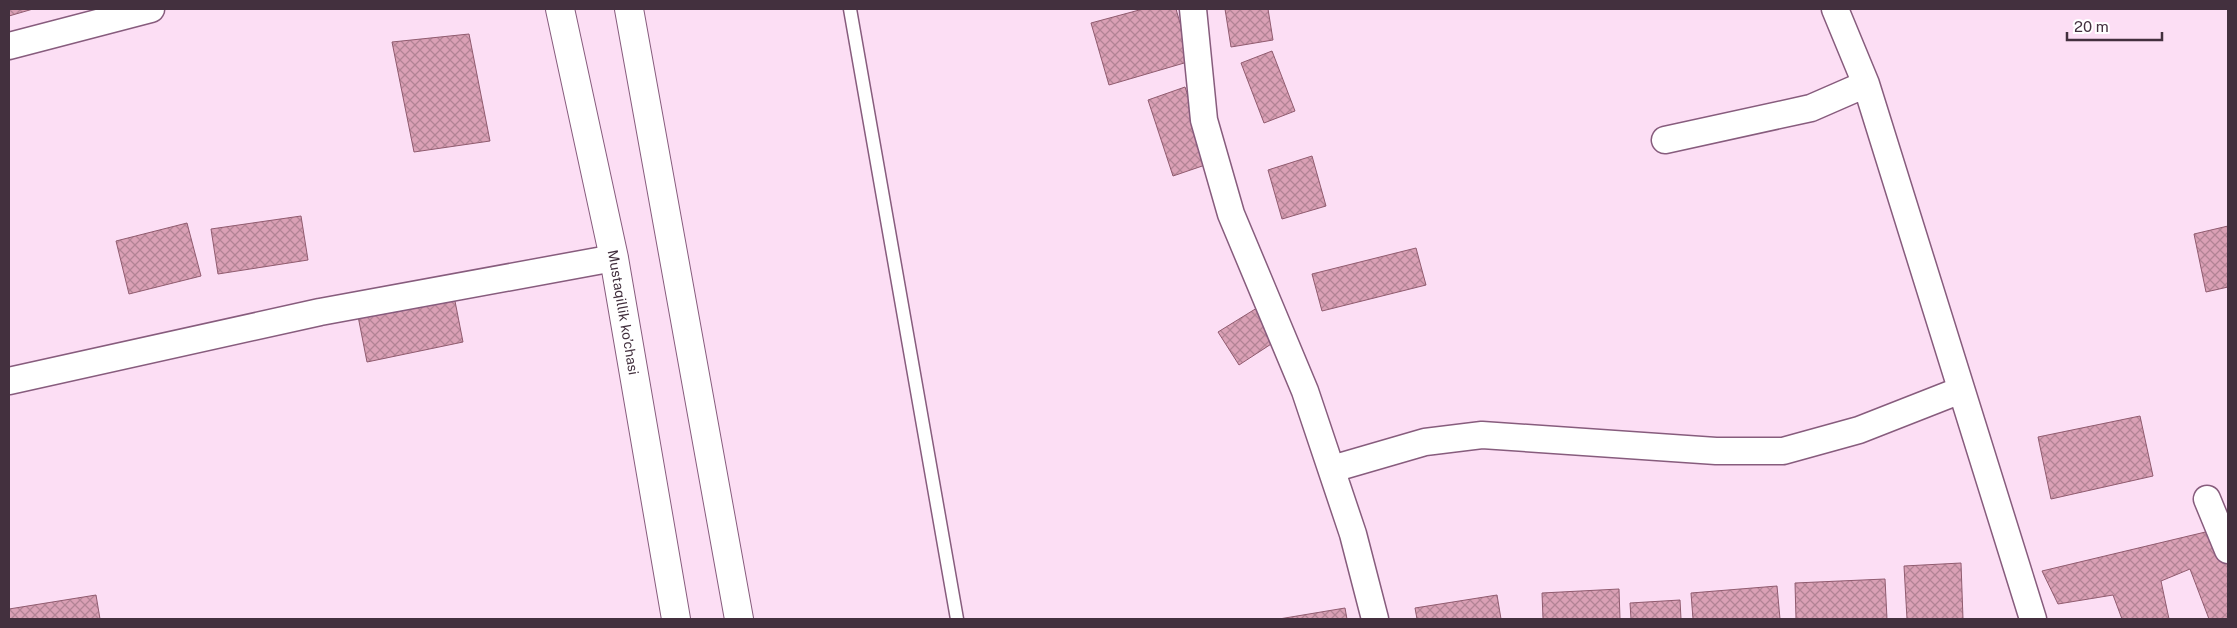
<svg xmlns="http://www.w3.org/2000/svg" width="2237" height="628" font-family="'Public Sans',sans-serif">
<defs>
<pattern id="building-cross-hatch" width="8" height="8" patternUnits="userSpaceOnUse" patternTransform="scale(1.25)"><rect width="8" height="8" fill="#daa0b5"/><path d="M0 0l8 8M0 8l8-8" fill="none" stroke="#b28395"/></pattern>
</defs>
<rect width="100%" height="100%" fill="#fcdef4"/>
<path fill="url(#building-cross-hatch)" stroke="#905b6f" d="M9,9H33L9,16Z
M1143,9H1176L1191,61L1109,85L1091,23Z
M1225,9H1268L1273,40L1231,47Z
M469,34L490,141L414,152L392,42Z
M1272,51L1295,111L1264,123L1241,63Z
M1185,87L1211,163L1173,176L1148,100Z
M1312,156L1326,206L1282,219L1268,170Z
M301,216L308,260L218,274L211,229Z
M187,223L201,276L129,294L116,241Z
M2228,226V287L2206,292L2194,234Z
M1416,248L1426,285L1322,311L1312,274Z
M453,291L463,342L367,362L357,311Z
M1265,303L1285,335L1239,365L1218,332Z
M2140,416L2153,476L2051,499L2038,437Z
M2218,529L2228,558V619H2209L2190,569L2161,581L2169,619H2122L2113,595L2058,604L2042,571Z
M1961,563L1963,619H1907L1904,566Z
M1885,579L1887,619H1796L1795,583Z
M1777,586L1780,619H1693L1691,593Z
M1619,589L1620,619H1543L1542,593Z
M96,595L100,619H9V609Z
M1497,595L1501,619H1417L1415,608Z
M1680,600L1681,619H1631L1630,603Z
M1345,608L1347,619H1279Z"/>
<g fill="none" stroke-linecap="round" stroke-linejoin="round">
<defs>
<path id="lane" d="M850,9L957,619"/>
<path id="street" d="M1193,9L1204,120L1231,214L1305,391L1353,534L1375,619
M1835,9L1866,84L2033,619
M9,46L151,9
M1665,140L1811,108L1866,84
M9,381L320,312L614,258
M1332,469L1425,442L1482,435L1716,451H1783L1859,430L1961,390
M2207,499L2228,550"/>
<g id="secondary">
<path id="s1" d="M560,9L614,258L676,619"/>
<path d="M629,9L739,619"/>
</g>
</defs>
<use href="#lane" stroke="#875c7d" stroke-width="15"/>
<use href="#street" stroke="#875c7d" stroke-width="29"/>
<use href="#secondary" stroke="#875c7d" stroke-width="30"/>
<use href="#lane" stroke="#fff" stroke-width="12"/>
<use href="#street" stroke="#fff" stroke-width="26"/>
<use href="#secondary" stroke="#fff" stroke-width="28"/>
</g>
<g text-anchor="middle" stroke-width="4" stroke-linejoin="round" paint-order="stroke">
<g font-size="14" fill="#43303e" stroke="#fff">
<text dy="5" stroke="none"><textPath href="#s1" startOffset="310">Mustaqillik ko’chasi</textPath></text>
</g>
</g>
<rect width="2237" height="628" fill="none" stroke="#43303e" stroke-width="20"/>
<path d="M2067 32v8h95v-8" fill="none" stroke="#43303e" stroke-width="2.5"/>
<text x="2074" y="32" font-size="15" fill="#43303e" stroke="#ffffff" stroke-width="4" paint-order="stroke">20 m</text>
</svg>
